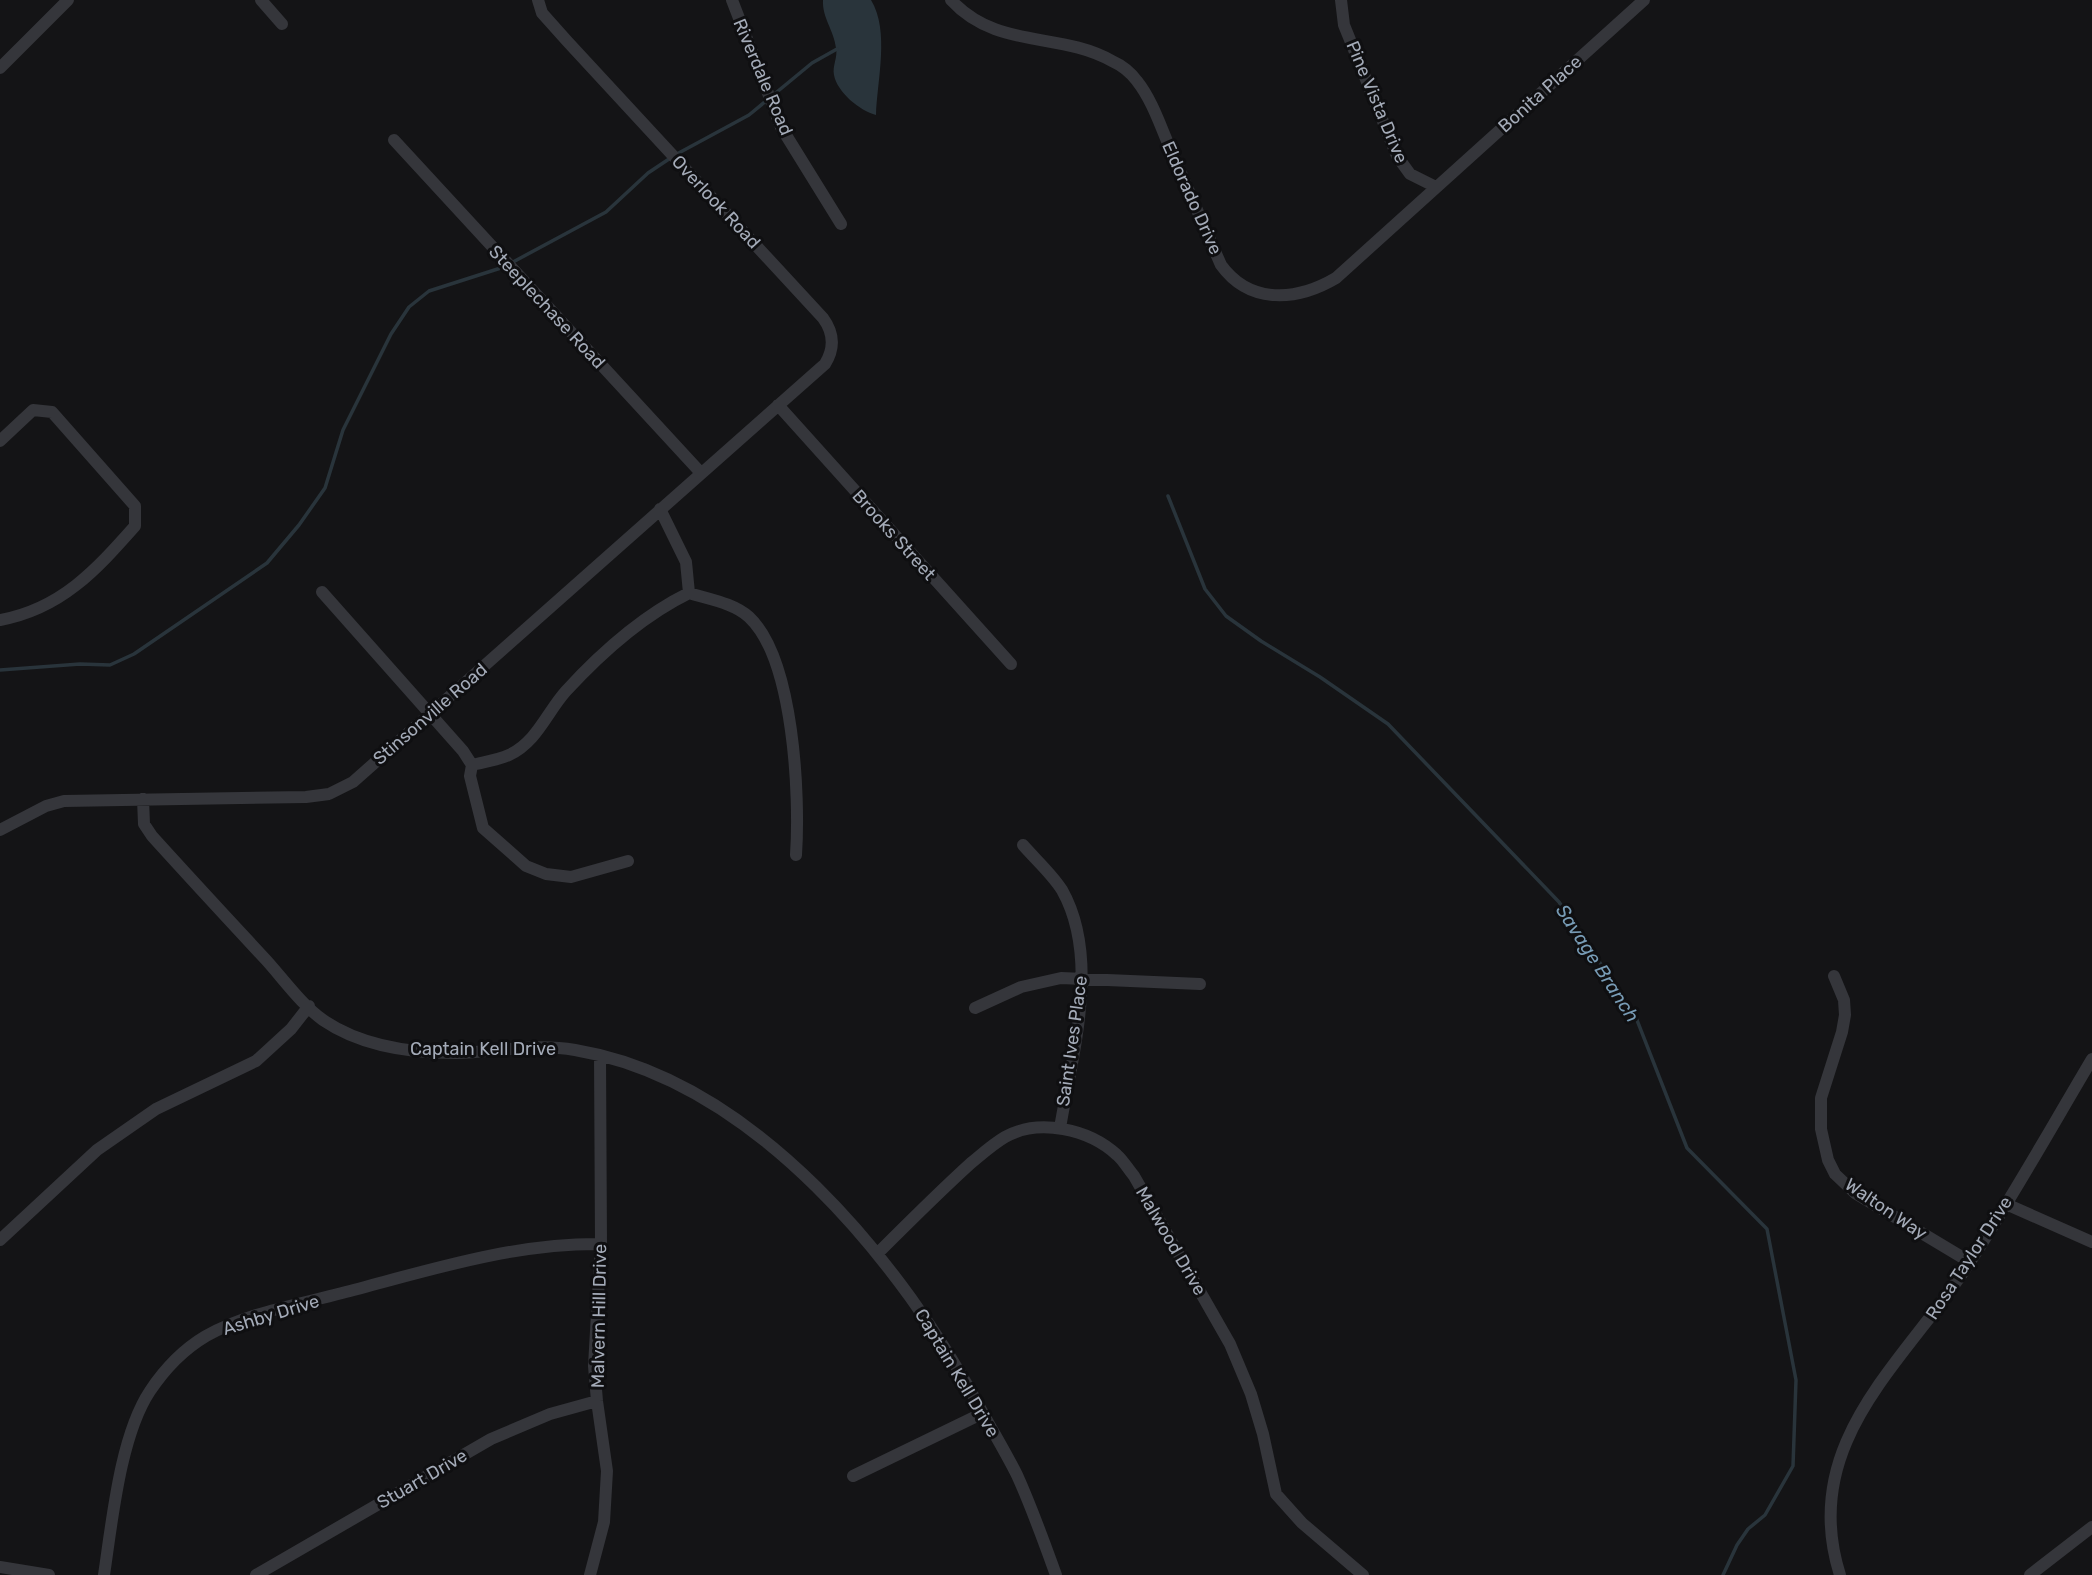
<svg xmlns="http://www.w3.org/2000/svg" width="2092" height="1575" font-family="Rubik,sans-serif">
<rect width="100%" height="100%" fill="#141416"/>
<path fill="#29343b" d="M823,0H871C890,31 877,81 876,115C860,111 837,92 834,75C832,66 838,57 836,48C834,30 822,18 823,0Z"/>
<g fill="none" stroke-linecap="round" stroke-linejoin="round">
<path stroke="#29343b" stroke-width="3.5" d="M513,262L606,212L648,173L675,155L749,115L812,63L837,49
M1168,496L1205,589L1226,616L1261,641L1320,677L1388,724L1559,902L1635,1015L1687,1148L1767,1229L1796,1380L1793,1466L1765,1515L1748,1529L1737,1545L1723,1575
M0,670L80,664L110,665L134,654L267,563L299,525L325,488L343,430L391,334L409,307L429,291L507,266"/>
<path stroke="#35363b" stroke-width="12" d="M261,0L282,24
M732,0L781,127L841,224
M951,0C997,50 1059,31 1112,61C1121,65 1131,73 1137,81C1152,100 1160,125 1170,148C1187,187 1204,226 1221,265C1250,305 1297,301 1336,278L1644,0
M1341,0L1344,25L1397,156L1410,174L1436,187
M0,68L68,0
M394,140L701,473
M778,405L1011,664
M0,441L33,410L52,412L135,506V526C96,570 61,609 0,620
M660,509L686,562L689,593
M322,592L463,751L472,765L470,776L483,828L526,866L546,874L571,877L628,861
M472,765C484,762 498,760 509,755C537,742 547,712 566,691C600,654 644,615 689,593C708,599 734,603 749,617C794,659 800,796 796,855
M143,799L144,824L152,836C190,878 228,919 267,961C284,980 302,1005 323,1020C361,1046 411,1053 456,1053C496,1052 534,1043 575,1050C755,1080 902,1263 984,1415C995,1435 1007,1455 1017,1475C1032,1508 1044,1542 1056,1575
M0,830L46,806L64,801L306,797L329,794L353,782L825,364C835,348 834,333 823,318L567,41L542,13L538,0
M1023,845C1036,860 1052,874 1062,890C1101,959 1072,1055 1060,1128
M1834,976L1844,1000L1845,1015L1842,1032L1821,1098V1129L1828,1160L1835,1174L1855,1193L1970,1262
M975,1008L1021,987L1061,978L1200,984
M2006,1204L2092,1242
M0,1240L97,1150L156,1109L256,1061L291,1029L309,1006
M878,1253C908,1223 939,1192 971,1163C982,1154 993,1144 1005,1137C1039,1118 1089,1129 1117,1155C1123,1160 1128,1169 1134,1176L1230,1344L1251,1394L1263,1434L1276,1494L1302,1523L1363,1575
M853,1476L983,1413
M0,1567L49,1575
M104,1575C112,1522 120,1436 150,1391C164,1370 184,1349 206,1336C247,1313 297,1305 342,1293C427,1271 512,1243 601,1244
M256,1575L491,1439L550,1414L597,1401
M590,1575L604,1522L607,1471L597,1401L594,1366L601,1244L600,1055
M1840,1575C1798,1443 1904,1363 1968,1265C2012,1198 2051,1128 2092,1059
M2030,1575L2092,1527"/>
</g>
<g text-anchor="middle" stroke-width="6" stroke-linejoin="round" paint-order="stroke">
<g font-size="18" fill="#a4abb8" stroke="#0f0f11">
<text transform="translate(763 77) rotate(67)" y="6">Riverdale Road</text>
<text transform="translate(1540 94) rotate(-42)" y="6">Bonita Place</text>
<text transform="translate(1377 102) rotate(67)" y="6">Pine Vista Drive</text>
<text transform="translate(1192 198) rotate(66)" y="6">Eldorado Drive</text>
<text transform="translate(716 202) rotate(47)" y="6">Overlook Road</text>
<text transform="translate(547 307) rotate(47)" y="6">Steeplechase Road</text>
<text transform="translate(894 535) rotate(48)" y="6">Brooks Street</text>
<text transform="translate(430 714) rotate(-41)" y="6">Stinsonville Road</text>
<text transform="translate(1072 1041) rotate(-82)" y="6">Saint Ives Place</text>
<text x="483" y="1055">Captain Kell Drive</text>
<text transform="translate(1886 1209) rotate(34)" y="6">Walton Way</text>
<text transform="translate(1171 1241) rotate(60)" y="6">Malwood Drive</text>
<text transform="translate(1969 1258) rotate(-57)" y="6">Rosa Taylor Drive</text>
<text transform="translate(271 1315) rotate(-17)" y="6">Ashby Drive</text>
<text transform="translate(599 1316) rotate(-89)" y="6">Malvern Hill Drive</text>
<text transform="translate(957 1373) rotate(59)" y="6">Captain Kell Drive</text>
<text transform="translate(422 1479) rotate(-30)" y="6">Stuart Drive</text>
</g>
<g font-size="19" font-style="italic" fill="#789cb6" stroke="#0f0f11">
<text transform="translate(1598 963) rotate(57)" y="7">Savage Branch</text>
</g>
</g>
</svg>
